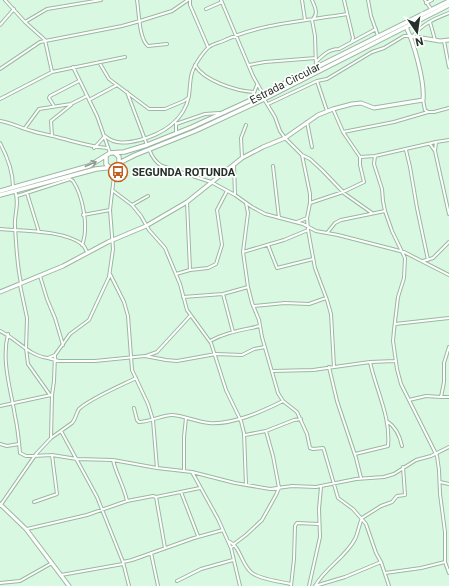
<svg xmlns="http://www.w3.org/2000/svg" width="449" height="586" font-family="Roboto,sans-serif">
<rect width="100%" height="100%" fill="#d9f8e1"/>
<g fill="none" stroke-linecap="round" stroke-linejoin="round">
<defs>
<path id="street" d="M5,0L25,22L45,40L52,72
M137,0C139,12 139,39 148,46L167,44
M190,0V5L208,47
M221,0L253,76L263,94
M302,0L305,20
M312,0C315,7 319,14 312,20L315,36L316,67
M344,0L353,38L352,41
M368,0L371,16L378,36
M425,0L431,9
M426,3L432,0
M206,9L222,2
M25,22L47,9L101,0
M430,22L435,40
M0,25L14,9
M413,36C422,24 436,18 449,13
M444,41L449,67
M99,62L109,79L149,109H165L184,101L188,98
M316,62C323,55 329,49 339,49L376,29
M195,65C204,81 236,91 254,92
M249,65L265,62L316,58
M73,67L97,116L110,153
M0,69L40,42L122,26L140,21L172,11L188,0
M317,81L327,111
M127,92L147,145
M252,98L257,85
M0,99L52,72L125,57
M264,99L275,117L280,131L285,138L302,155L310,159L322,170L345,194L372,213
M89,100L117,85
M423,100L425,110L428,112H434L449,108
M268,104L317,81L327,79L372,52L384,48L404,36H409
M54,106L49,98L50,96L79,81
M0,121C12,123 21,128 32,131C41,134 51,135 60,138C76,142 91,147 108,148
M307,122L312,147
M176,123V133
M176,124L205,114L219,113
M25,128L39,109L71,104L87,96
M343,132L394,122L428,112
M52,136L51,121L71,105
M436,142L449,140
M0,143C7,156 13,173 13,187
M430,144L435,151
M94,148L105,136C115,145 128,143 140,140C162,134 184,121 189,96C191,79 189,74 199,59C202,55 205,50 209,47C213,44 218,43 223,41C262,23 305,21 347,14
M149,149C152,157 155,162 162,166L211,182L235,195L252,207L265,214L303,224L316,231L338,235L404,252L449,275
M406,150L410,167L417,208L428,260
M302,155L310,194V203L307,218L308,230L315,268L327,300L331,314L334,367
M360,157L375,156
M242,158L241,138L246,125
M234,165L235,195
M273,166L279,218
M112,190L132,205L141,216L149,230L165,248L180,284L187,310L211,343L226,390L241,421L244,433L246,485
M15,191C20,203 14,214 15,226C16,245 17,265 21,283
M27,193L39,232
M17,196L70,179L73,181C83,196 89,228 82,245
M187,202L190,270
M246,203L248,213L243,252L248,287L252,303L259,320L262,337L278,393L283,401L297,412L307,434L310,448L313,449L323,448L324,450L338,498L353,509L366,524L376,553L381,562L389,586
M310,203L343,192L364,182L360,165V157L343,132L333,109
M132,205L148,196
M449,214L435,151L436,142L375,156L374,164L382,189L383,201L385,211L392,231L405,258L404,278L398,297L394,330L393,341L397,369L401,384L437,456L439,470L440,494L445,532V562L449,573
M83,215L110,210
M297,222L307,218
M0,229C23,231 65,230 83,245C85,247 86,251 88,253
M327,233L335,223L341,220L385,211
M268,245L277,268L313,259
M243,252L284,240L308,230
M423,261L433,258L449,242
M110,274L124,302L128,316L132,370L148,404L153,420L157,468
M176,274L190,270L208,268L216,264L222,245L217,210L227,191
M40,276L47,299L55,318L63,345
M20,285L27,318L26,348L28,364L50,395
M223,294L233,332
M183,297L223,294L248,287
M253,306L285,303L309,304L326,298
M395,324L449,318
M0,331C17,339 29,356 48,358L55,355
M8,334C1,361 11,390 15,416C18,429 19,441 20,453L26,456H33L52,455L77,459L113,460L157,468L192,472L235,483L270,489L292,486L316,487L356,479L384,477L394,474L416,460L431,456L449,447
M210,341C226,332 243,330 260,326
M146,356L157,352L190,316
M48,358L59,361H95L145,356L166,360L177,361L216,354L242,355L254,349L265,347
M329,367L337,401L356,458L361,478
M272,371L313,370L370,362L395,361
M441,397H449
M409,400L426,396L441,397L444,382V363L449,347
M0,406L51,395
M134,408L137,420L139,422C149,422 166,414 173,415C185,416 197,422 209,423C233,425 263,411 283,401
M388,422C396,427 400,437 402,446
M61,431L97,497L123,562L129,586
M245,435L266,431L294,420L301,419
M51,438L52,395L54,381L55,355L70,334L89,320L109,277L113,249L110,210L115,167
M0,444L7,446L19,444
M355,454L388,446C391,417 376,390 370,362
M113,460C116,474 124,486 127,501
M184,470V437L186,418
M192,472L218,519L231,548L240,586
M440,482L449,484
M181,492L198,536
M156,497L200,488
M34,502L57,494L52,455
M0,506L36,454L51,438L72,423C76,419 76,413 79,409C89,399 122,385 136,378
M27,529L87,515L127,501L153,496L156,497L165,548
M228,541C241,546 241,565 252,573C260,579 280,582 291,584
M231,548L234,544L246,535L262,520L276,495L279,488L273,456L266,431
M151,553L158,586
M123,562L132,560L194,538L223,530
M385,573L421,568L445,562
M61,575L123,564
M177,581L201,569L233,560
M0,583L20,581L52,563
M291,586L294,559L295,526L297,523L319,524
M309,586L320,537L319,509L321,487
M315,586C325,568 346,557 355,539C358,533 359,525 362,518L381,506L392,502L397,496L405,495L403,467
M315,586L345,577L381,562"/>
<path id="secondary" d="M410,36L440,41L449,40
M0,292L63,266L108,242L146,226L187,202L242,158L263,147L285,138L318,115L333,109L352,104L361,103L374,108L423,100C425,82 414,43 406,27
M0,504L26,529L69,586"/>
<path id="primary" d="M115,153L119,157V163
M106,156V164L109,167
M0,191L89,166L110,153L124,152L147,145L192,127L251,100L449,1
M0,195L96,169L115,167L119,163L135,155L195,131L264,99L449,5"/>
</defs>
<use href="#street" stroke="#9ab7a1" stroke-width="4"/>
<use href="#secondary" stroke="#9ab7a1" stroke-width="5"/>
<use href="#primary" stroke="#9ab7a1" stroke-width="5.5"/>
<use href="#street" stroke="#fff" stroke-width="2"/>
<use href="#secondary" stroke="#fff" stroke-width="3"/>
<use href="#primary" stroke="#fff" stroke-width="3.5"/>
</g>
<defs><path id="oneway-shaft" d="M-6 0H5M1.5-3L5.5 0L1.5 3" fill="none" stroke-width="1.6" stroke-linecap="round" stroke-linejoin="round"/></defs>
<use stroke="#929894" href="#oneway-shaft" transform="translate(91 164) rotate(-23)"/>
<defs>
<symbol id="bus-ring" viewBox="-11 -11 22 22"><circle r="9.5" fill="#fff" stroke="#c05f1f" stroke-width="1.5"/><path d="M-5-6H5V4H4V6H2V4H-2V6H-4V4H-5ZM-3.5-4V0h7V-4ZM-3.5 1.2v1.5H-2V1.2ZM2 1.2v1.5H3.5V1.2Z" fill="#c05f1f"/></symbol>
</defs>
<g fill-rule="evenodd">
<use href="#bus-ring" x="107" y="161" width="22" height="22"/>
</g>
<g text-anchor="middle" stroke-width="3.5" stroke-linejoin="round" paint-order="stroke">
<g font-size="11" fill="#253128" stroke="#fff">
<text transform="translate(285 83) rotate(-27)" y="4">Estrada Circular</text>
</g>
<g font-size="11" font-weight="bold" fill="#253128" stroke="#fff" text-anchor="start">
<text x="132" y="176">SEGUNDA ROTUNDA</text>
</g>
</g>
<g transform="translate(417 32) rotate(167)" stroke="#ffffff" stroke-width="3" paint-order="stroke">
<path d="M0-3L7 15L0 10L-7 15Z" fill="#253128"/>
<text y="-6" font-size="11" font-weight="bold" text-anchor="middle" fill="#253128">N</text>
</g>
</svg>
